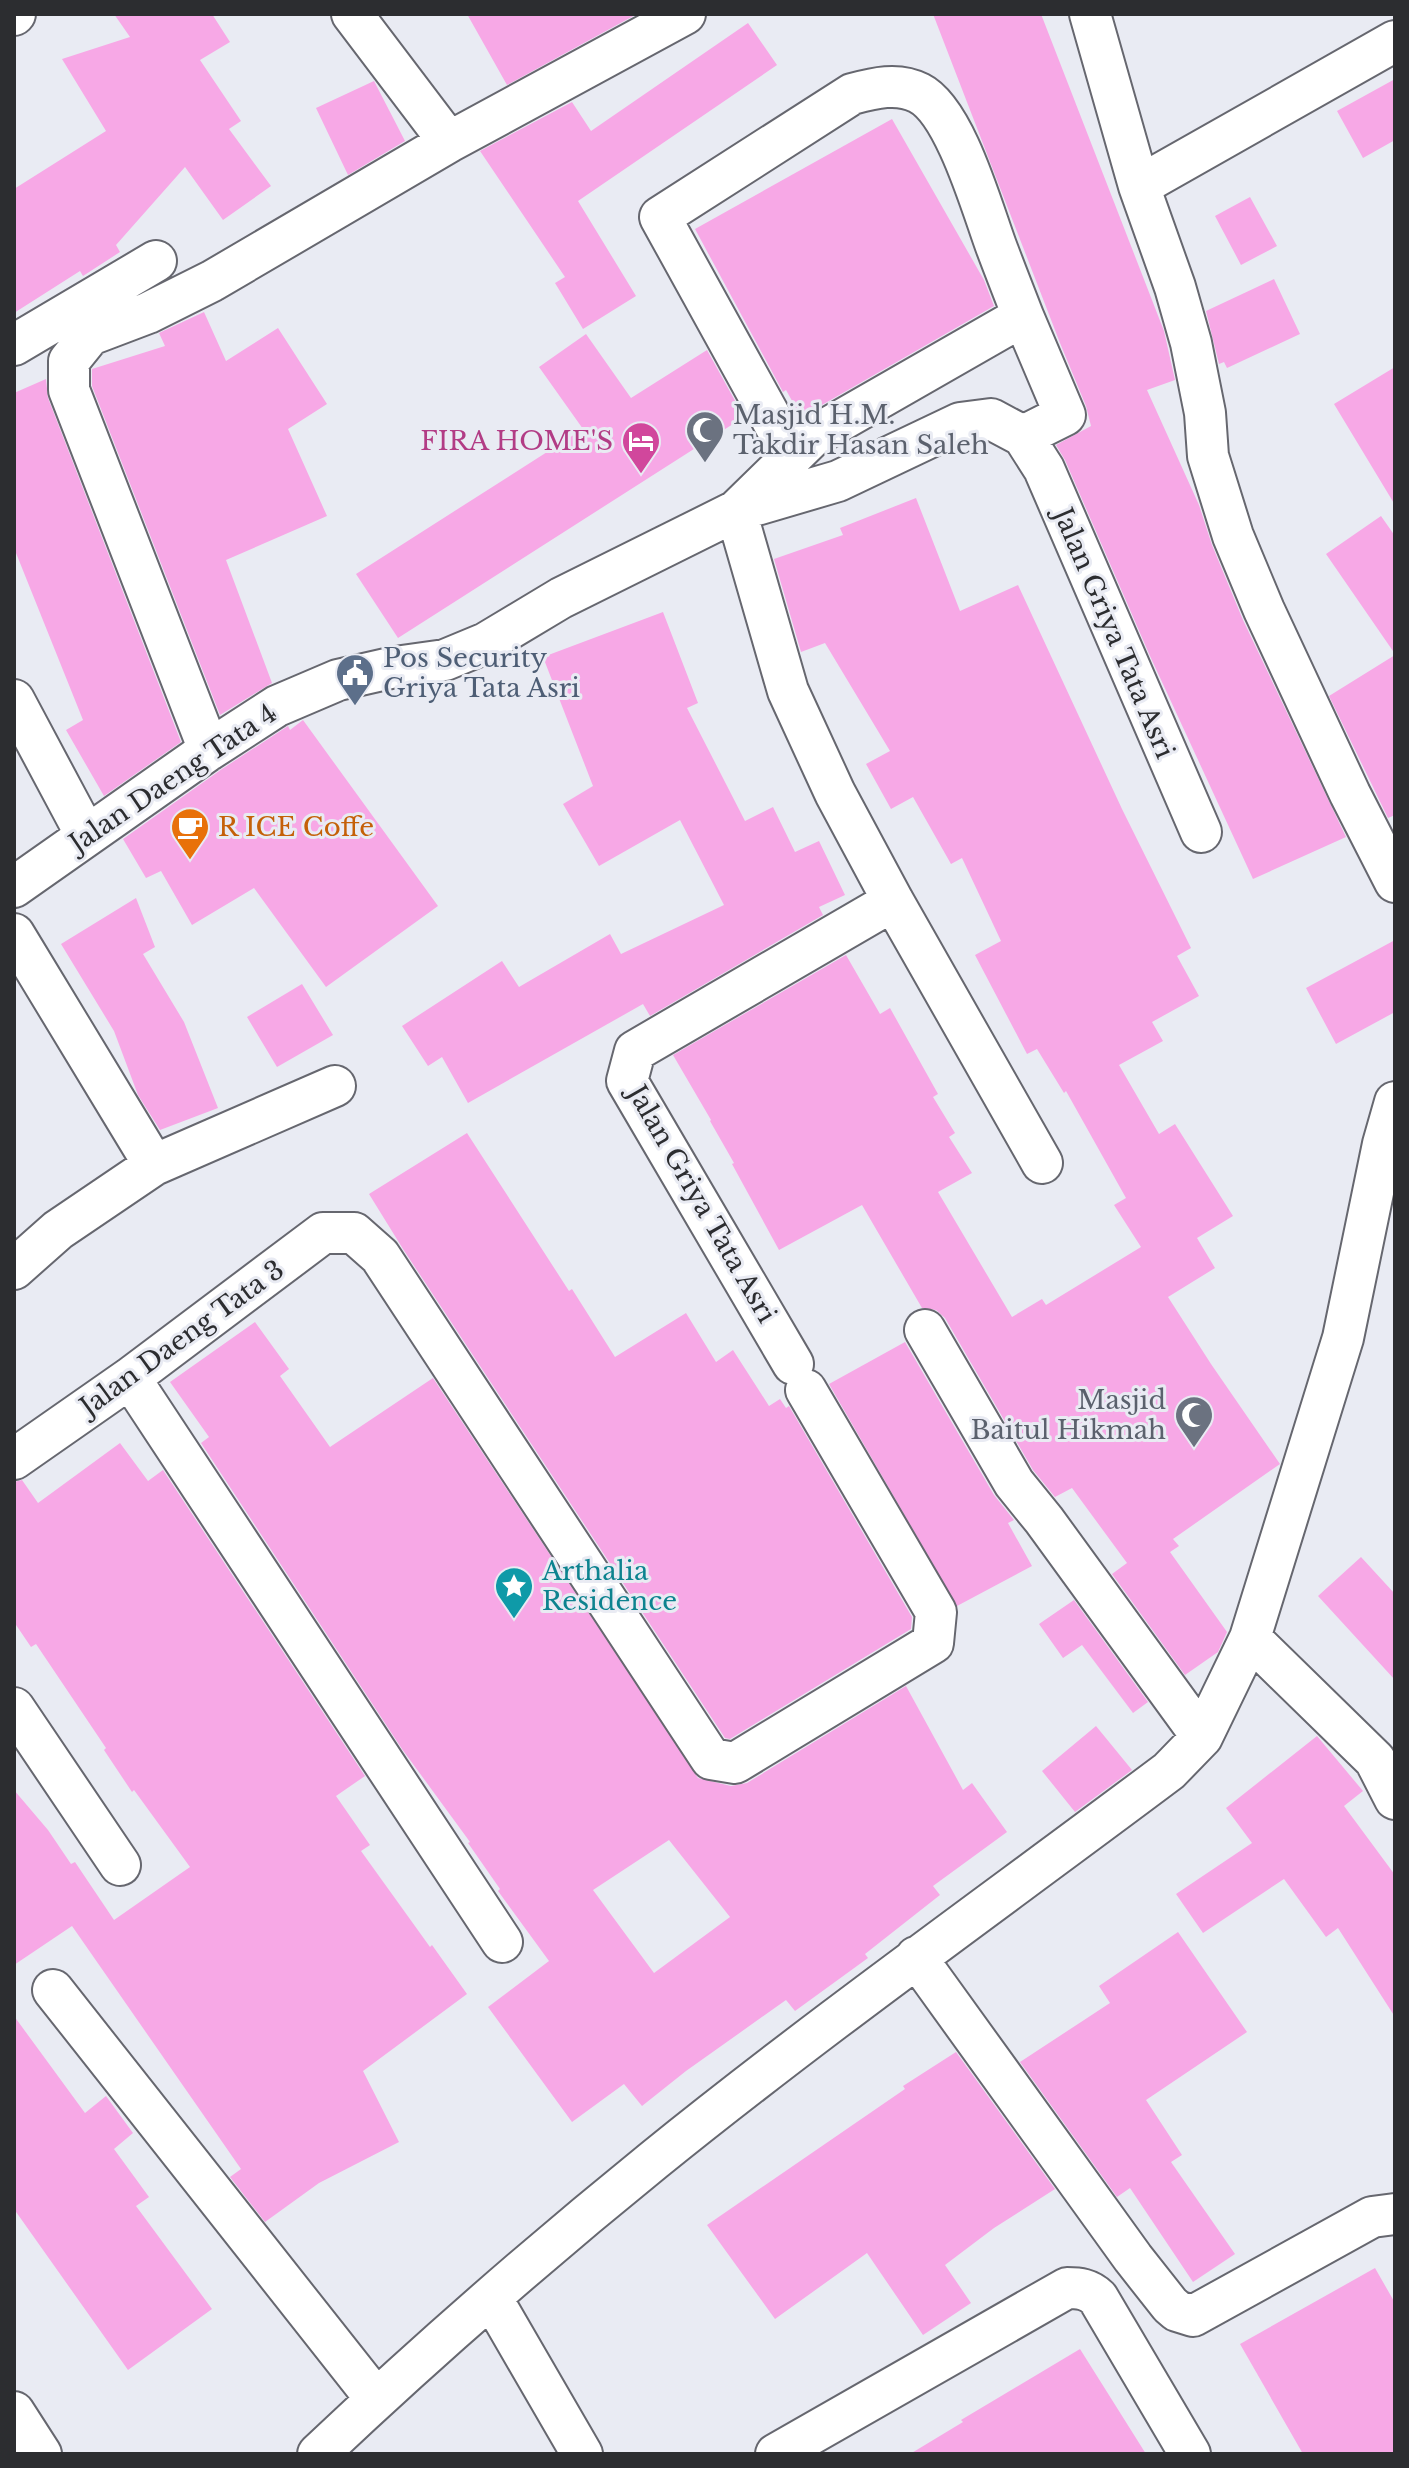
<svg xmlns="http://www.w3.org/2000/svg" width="1409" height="2468" font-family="'Libre Baskerville',serif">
<rect width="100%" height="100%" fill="#e9ebf3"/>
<path fill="#f7a8e6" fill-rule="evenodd" d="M114,14H212L230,42L200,60L241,121L229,129L271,186L223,220L185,167L116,245L120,252L83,276L80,271L14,313V189L106,131L62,59L130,37Z
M467,14H637L507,85Z
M933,14H1041L1164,331L1175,380L1147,390L1199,505L1212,545L1243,620L1346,837L1253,879L1150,656L1065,460L1056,445L1091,426L1086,406L1060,343Z
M748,23L777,65L578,201L636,296L583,329L555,283L565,277L480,151L572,102L591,131Z
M1395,79V140L1363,158L1337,111Z
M374,81L405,141L348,175L316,108Z
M892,119L984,280L994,306L801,417L786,390L783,392L695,229Z
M1250,197L1277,246L1241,265L1215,216Z
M1274,279L1300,334L1227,368L1224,362L1219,364L1206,311Z
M204,312L226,361L278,328L327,404L288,429L327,516L226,560L272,683L220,715L92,386V369L165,346L159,333Z
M586,334L631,398L707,350L744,417L398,638L356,574L583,429L539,367Z
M1395,367V505L1334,404Z
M46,379L48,398L181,742L104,796L66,730L83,720L14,548V393Z
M916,498L960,611L1018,585L1122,809L1191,948L1177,956L1199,996L1152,1022L1163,1041L1119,1065L1159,1134L1175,1124L1233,1216L1197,1238L1215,1268L1168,1297L1211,1364L1280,1464L1173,1539L1179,1546L1170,1552L1227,1632L1218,1652L1185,1675L1112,1574L1127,1563L1072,1488L1055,1497L1033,1470L945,1318L936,1310L922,1308L862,1205L779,1250L732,1164L734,1163L710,1121L711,1120L673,1055L846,955L880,1014L890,1008L938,1094L933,1097L955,1133L949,1137L972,1173L938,1192L1012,1317L1042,1299L1046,1305L1141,1247L1114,1205L1126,1198L1066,1091L1064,1093L1037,1049L1027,1054L975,955L1001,941L962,858L951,864L913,797L891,809L866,764L890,751L825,643L801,652L774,559L843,535L840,528Z
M1381,516L1395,536V654L1326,554Z
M663,612L698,703L687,708L745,821L773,807L795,852L819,841L845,895L819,907L823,915L650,1016L643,1004L468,1103L442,1057L428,1066L402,1026L502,961L519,987L610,934L621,954L724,905L680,820L599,866L563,804L593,786L543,657Z
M1395,655V815L1388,818L1329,696Z
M303,720L438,906L326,987L254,888L192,925L161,871L146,878L123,839L222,769L288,726L290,730Z
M136,898L155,947L143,954L184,1022L218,1108L160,1130L138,1095L114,1031L61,944Z
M1395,940V1012L1336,1044L1306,988Z
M302,984L333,1035L277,1067L247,1017Z
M467,1133L569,1291L572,1289L615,1357L686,1313L716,1362L733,1350L769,1406L780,1399L786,1408L789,1406L912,1617L911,1629L730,1739L725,1738L403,1249L369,1194Z
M255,1322L289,1369L280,1376L330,1447L433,1378L698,1778L731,1786L747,1783L906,1686L963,1790L972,1783L1007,1832L933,1886L940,1895L865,1954L868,1958L795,2011L786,2000L686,2071L642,2106L624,2084L572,2122L488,2007L549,1961L498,1891L500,1889L468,1843L470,1842L402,1749L201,1443L209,1437L170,1382ZM669,1840L730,1917L654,1973L593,1890Z
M905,1342L994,1495L1014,1520L1008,1523L1032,1566L957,1606L829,1384Z
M120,1443L148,1481L163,1470L365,1776L336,1796L370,1845L361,1851L430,1947L432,1945L467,1994L363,2071L399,2142L319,2183L265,2222L230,2177L241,2169L72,1926L14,1965V1790L48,1830L71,1864L75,1862L114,1920L190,1867L134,1790L132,1792L104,1750L106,1748L36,1644L31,1647L14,1622V1482L22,1480L38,1503Z
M1361,1557L1395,1594V1680L1318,1596Z
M1074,1600L1148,1702L1133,1713L1082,1645L1063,1658L1039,1624Z
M1096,1726L1132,1770L1075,1812L1042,1771Z
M1317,1736L1363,1791L1344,1806L1395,1875V2017L1338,1928L1326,1937L1284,1879L1203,1933L1176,1894L1252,1843L1226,1808Z
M1178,1932L1247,2032L1146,2100L1182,2155L1171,2162L1235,2254L1193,2282L1130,2188L1117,2197L1020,2062L1110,2003L1099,1986Z
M14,2016L85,2113L106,2096L133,2133L114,2149L149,2197L136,2206L212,2309L128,2370L14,2209Z
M956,2052L1055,2189L994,2228L945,2265L971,2303L923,2335L867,2253L775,2319L707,2225L905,2089L903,2086Z
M1375,2268L1395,2303V2454H1303L1240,2344Z
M1080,2349L1146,2454H910L963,2422L961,2420Z"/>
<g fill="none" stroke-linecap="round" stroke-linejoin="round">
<defs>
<path id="minor" d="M352,14L449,142L685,14
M1090,14L1139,186L1175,287L1191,343L1205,413L1208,456L1233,536L1264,610L1350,794L1395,882
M14,15L15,14
M1139,186L1395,41
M14,345L156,261
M1023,436L1065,415L1023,316
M792,456L660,217L852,94C874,88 898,82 919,93C955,111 982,208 996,246C1005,270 1014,293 1023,316L812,437L736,511L788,691L835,793L893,901L1042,1163
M14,700L86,835
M209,750L69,390V361L90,335L148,313L212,281L449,142
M14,887L209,750L277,706L338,680L395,667L445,660L486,643L561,598L736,511L838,481L960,423L991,419L1023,436L1044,469L1201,832
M14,934L154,1165L335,1086
M14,1269L58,1230L154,1165
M925,1330L1014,1483L1044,1520L1202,1737
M793,1364L627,1081L635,1051L893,901
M130,1378L502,1942
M14,1459L130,1378L323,1233H354L380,1256L711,1759L735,1763L933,1643L936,1612L806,1390
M1250,1638L1375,1760L1395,1799
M14,1708L120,1865
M916,1957L1133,2258L1170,2305L1177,2311L1193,2316L1372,2217L1395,2214
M53,1990L376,2399
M491,2297L582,2454
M14,2412L41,2454
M318,2454C426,2352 538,2254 654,2160C821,2025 997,1900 1169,1771L1202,1737L1250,1638L1343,1338L1383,1144L1395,1102
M776,2454L1067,2288C1079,2288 1089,2289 1098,2298L1190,2454"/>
</defs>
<use href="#minor" stroke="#66676f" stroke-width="44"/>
<use href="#minor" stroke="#fff" stroke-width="40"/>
</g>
<defs>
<symbol id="mosque-pin" viewBox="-11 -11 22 30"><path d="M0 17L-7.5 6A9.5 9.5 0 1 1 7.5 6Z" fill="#6b7280" stroke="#e9ebf3"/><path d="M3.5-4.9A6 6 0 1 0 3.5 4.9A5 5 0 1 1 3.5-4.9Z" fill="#fff"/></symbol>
<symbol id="hotel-pin" viewBox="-11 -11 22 30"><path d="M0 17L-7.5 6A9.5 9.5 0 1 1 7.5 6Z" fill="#d1479c" stroke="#e9ebf3"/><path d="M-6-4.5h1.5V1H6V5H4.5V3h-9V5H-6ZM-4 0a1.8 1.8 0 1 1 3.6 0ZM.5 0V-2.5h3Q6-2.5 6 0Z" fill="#fff"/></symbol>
<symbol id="civic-pin" viewBox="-11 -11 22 30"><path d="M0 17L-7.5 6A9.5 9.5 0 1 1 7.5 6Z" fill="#5c6f8a" stroke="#e9ebf3"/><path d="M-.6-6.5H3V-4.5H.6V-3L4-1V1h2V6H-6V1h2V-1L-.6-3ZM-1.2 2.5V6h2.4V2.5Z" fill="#fff"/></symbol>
<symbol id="cafe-pin" viewBox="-11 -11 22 30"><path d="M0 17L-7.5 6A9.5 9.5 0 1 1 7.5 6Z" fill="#e8710a" stroke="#e9ebf3"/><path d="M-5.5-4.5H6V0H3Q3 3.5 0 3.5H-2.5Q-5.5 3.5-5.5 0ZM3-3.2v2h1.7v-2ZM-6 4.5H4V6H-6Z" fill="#fff"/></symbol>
<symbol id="sight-pin" viewBox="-11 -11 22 30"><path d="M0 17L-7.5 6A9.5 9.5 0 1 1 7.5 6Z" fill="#0f9aa8" stroke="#e9ebf3"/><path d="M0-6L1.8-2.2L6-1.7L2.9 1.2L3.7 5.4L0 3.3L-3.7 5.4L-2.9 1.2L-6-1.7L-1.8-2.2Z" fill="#fff"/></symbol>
</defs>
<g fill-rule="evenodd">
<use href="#mosque-pin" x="683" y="408" width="44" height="60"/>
<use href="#hotel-pin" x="619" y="419" width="44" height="60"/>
<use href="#civic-pin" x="333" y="651" width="44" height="60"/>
<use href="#cafe-pin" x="168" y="805" width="44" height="60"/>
<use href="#mosque-pin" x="1172" y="1393" width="44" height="60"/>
<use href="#sight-pin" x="492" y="1564" width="44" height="60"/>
</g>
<g text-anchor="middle" stroke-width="6" stroke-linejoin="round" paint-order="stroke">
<g font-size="26" fill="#5b616d" stroke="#e9ebf3" text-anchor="start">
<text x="733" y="424">Masjid H.M.<tspan x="733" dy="30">Takdir Hasan Saleh</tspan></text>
<text x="1166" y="1409" text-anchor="end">Masjid<tspan x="1166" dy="30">Baitul Hikmah</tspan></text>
</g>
<g font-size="26" fill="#b23c85" stroke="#e9ebf3" text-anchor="end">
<text x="613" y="450">FIRA HOME'S</text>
</g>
<g font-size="26" fill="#2c2d30" stroke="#e9ebf3">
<text transform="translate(1114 633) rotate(67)" y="9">Jalan Griya Tata Asri</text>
<text transform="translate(173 778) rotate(-34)" y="9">Jalan Daeng Tata 4</text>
<text transform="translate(702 1204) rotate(60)" y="9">Jalan Griya Tata Asri</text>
<text transform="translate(182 1338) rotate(-36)" y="9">Jalan Daeng Tata 3</text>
</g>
<g font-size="26" fill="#4e5e75" stroke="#e9ebf3" text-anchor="start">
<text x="383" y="667">Pos Security<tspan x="383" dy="30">Griya Tata Asri</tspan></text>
</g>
<g font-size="26" fill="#c56008" stroke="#e9ebf3" text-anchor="start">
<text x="218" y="836">R ICE Coffe</text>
</g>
<g font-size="26" fill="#0d838f" stroke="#e9ebf3" text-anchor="start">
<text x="542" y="1580">Arthalia<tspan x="542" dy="30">Residence</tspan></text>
</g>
</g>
<rect width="1409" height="2468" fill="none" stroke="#2c2d30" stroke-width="32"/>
</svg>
